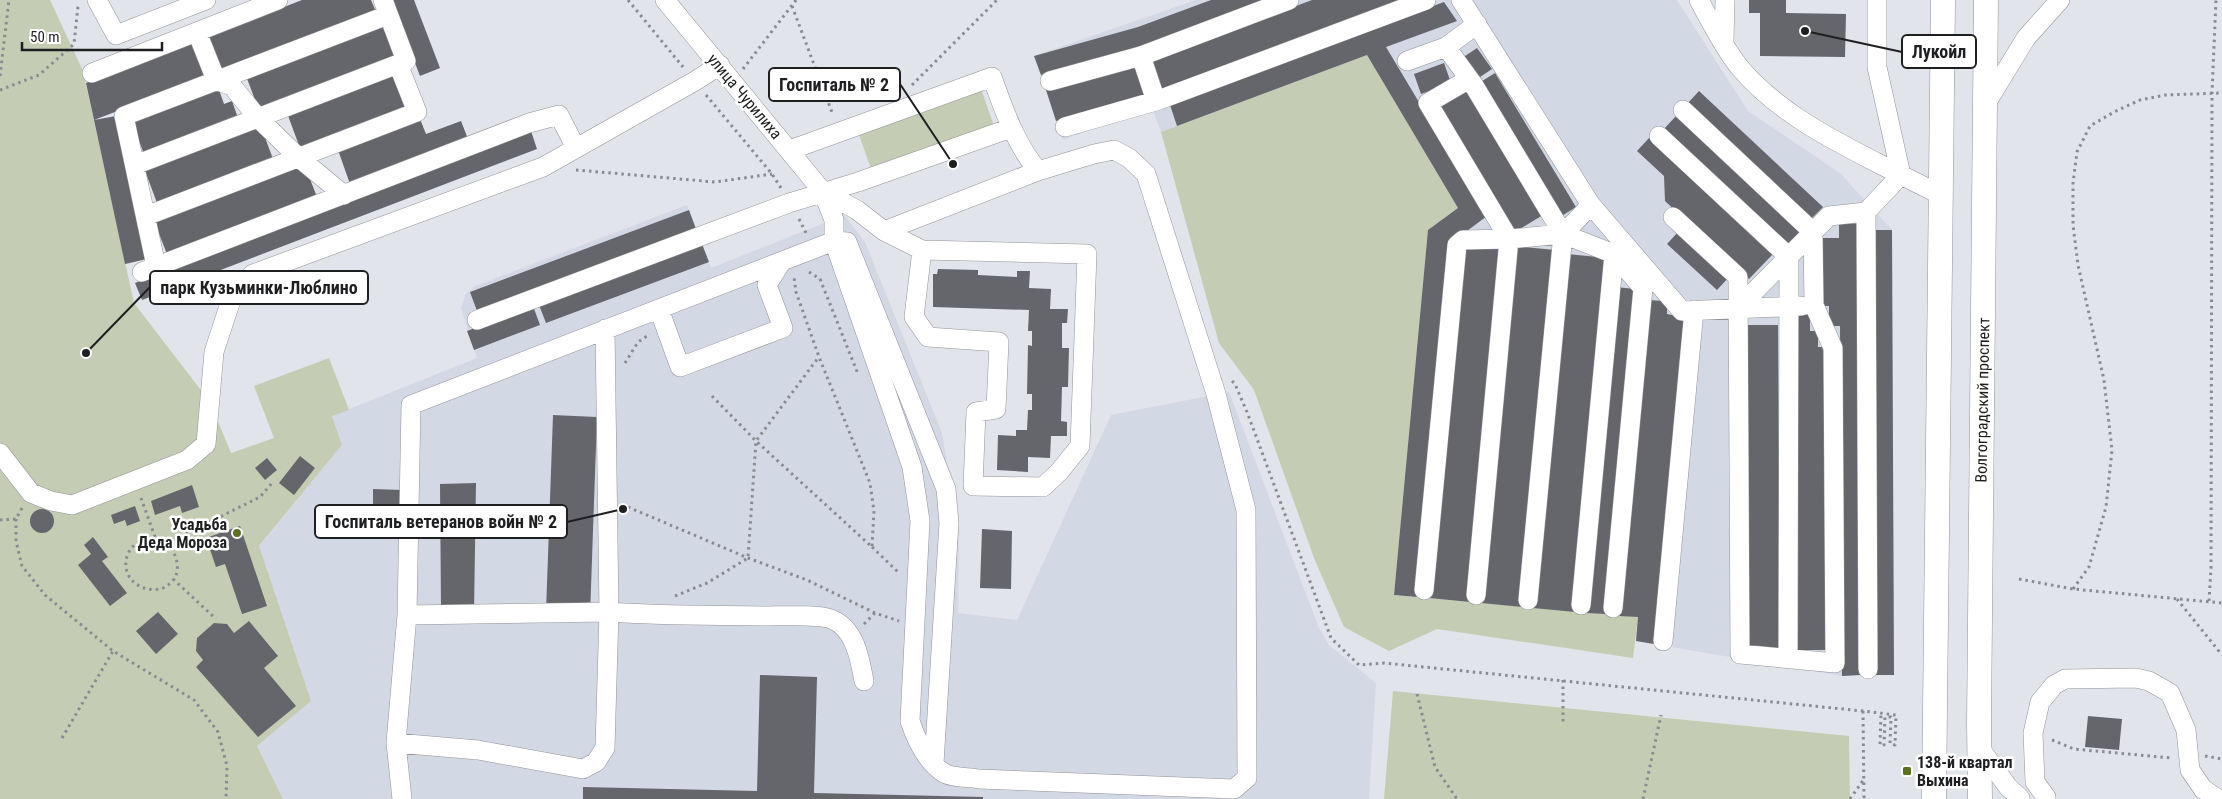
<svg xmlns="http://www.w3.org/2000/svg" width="2222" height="799" font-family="'Roboto Condensed',sans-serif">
<rect width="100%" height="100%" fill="#e2e4eb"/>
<path fill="#d3d8e5" d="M1196,0H1677L1748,111L1840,173L1892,230L1894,675L1842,676L1636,641L1638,617L1394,595L1366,55L1161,132L1152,108L1063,140L1034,56Z
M687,205L711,268L844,215L865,242L942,433L959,532L958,613L1017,620L1111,415L1229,392L1319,628L1329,645L1376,683L1369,799H283L257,746L310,701L259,547L342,445L332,416L477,358L461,308L466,294L475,286Z"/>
<path fill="#c4cdb3" d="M0,0H50L83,71L134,303L210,402L231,453L274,438L254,386L329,358L349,410L332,416L342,445L259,546L311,701L257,746L283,799H0Z
M1367,55L1458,208L1428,230L1394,595L1638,617L1633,658L1437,629L1389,651L1344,627L1314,558L1254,390L1219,343L1161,132Z
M981,89L994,126L871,169L858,132Z
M1393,691L1849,736L1850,799H1384Z"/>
<path fill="#65666c" d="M302,0H371L376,12L221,72L207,37Z
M391,0H414L440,68L420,76Z
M1211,0H1266L1144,46L1041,75L1034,56L1138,27Z
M1312,0H1403L1161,91L1150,61Z
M1749,0H1786V13L1846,14L1845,57L1760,56V13H1749Z
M1444,2L1457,21L1386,47L1487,216L1451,243L1418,597L1394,595L1428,230L1458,208L1367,55L1177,126L1170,105Z
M383,24L396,57L259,110L246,76Z
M193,42L206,77L94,120L86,83Z
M1477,48L1492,69L1477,79L1462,58Z
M1444,63L1451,83L1421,94L1414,74Z
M1137,64L1146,96L1056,121L1046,90Z
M393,73L406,108L300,148L287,113Z
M1495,73L1576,207L1560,217L1479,83Z
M218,87L224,104L232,101L238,118L144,154L131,120Z
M1467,87L1543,215L1513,233L1437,105Z
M1699,91L1823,207L1811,219L1688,103Z
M116,116L147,259L125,264L94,120Z
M1676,116L1800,232L1788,244L1664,129Z
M420,119L426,134L461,121L468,139L350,184L338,150Z
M260,124L273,159L157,203L144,168Z
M531,131L537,149L142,300L135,283Z
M1649,138L1773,254L1749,279L1665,201L1664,176L1637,151Z
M297,166L310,179L317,197L167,254L154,221Z
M689,210L696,229L477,311L470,292Z
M1858,222L1860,675L1842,676L1840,326H1829V306H1820V238H1839V223Z
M1873,230H1892L1894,675H1876Z
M1679,231L1729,277L1717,290L1667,244Z
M702,244L709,262L546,323L539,305Z
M1462,244L1504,248L1470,602L1429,598Z
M1514,246L1555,250L1522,607L1481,603Z
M1567,254L1608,258L1575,612L1533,608Z
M938,269L978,270V275L1017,277V271H1030L1029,288L1051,289L1050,309H1068L1067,323H1062V348H1069L1068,387H1062L1061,421L1067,422V436H1051L1050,458L1028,457V472L997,470L998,435L1016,436V430H1027L1028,410H1032V394H1027L1028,345L1032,346V331H1028L1029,310L933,307V274H937Z
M1616,287L1635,289L1605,614L1585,613Z
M1649,300L1664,301L1667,306V314L1686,318L1654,644L1636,641L1638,617L1619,616Z
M533,306L540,325L474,350L467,331Z
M1793,315H1810V331H1818V347H1827L1828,650H1795Z
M1745,325H1778L1780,650H1747Z
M553,415L597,417L590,616L546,612Z
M300,456L315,468L294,495L279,483Z
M267,458L277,470L265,480L255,468Z
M476,483L474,612L441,609L440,484Z
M192,485L199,507L182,513L180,506L155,515L151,501Z
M373,489L402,490L400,535L373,533Z
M135,506L140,521L127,526L125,520L114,524L111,515Z
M30 521a12 12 0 1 1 24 0a12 12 0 1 1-24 0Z
M240,526L267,606L242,614L225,564L216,567L206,538Z
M982,529L1012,531L1011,589L980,588Z
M93,537L108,557L102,561L127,593L110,606L78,565L91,554L84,545Z
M158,612L178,634L156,654L136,631Z
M249,621L278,656L264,668L296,706L258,737L196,667L203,660L196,651L197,638L214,623L227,624L234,633Z
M760,675L817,677L814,793L983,797V799H583V787L757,791Z
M2088,716L2122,719L2119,750L2085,747Z"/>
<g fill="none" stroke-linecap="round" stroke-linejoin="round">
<defs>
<path id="minor" d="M97,0L116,35L206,0
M665,0L823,192L834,220V241L912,467L920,521L910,721C916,739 927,762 944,773C952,778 969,777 979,779L1234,789L1247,778L1246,510L1216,394L1146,174L1129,158L1114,150L1094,154L1038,171L884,231L857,210L823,192
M1461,0L1591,205L1682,311L1801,306
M1699,0C1709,19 1728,54 1741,69C1783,118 1845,146 1901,175
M1877,0V67L1901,175
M197,32L216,80L232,86L258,118L298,157L344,195
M1724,41L1725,0
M1446,47L1473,84L1563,234L1528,600
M1141,56L1156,101
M1407,61L1446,47L1477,24
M92,73L278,0
M1469,79L1428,103L1509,239L1476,595
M1050,81L1141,56L1289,0
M1985,105L2026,38L2060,0
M1065,127L1156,101L1426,0
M1659,136L1789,257L1788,658
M790,150L992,77C1004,110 1015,143 1038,171
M135,165L406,61L383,0
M146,216L417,112L398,64
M1673,217L1738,277L1740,654L1835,663L1833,348L1814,305L1813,232L1683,110
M884,231L922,250L1087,254L1080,446L1059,472L1043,487L973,486L976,412L996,409L999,342L928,337L914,317L922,250
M1563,234L1614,254L1643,288L1613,608
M156,266L124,116L388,15
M142,272L529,123L559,115L576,148
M1738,308L1829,216L1866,212
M659,309L680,367L783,328L767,285L782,261
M477,320L789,203L858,182L1011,128
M0,453L31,493L51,501L72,505L187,460L206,444L214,352L232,297L253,274L543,167L695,81L720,65
M1424,590L1457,245L1463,240L1509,239L1563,234L1591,205
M1581,605L1614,254
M407,615L609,612C661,616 714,615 766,616C782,616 818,614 831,619C855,628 860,659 864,681
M1663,641L1694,310
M1868,669L1866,212L1901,175L1941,195
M396,743L478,750L583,769L596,762L605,748L609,612L605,329
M1979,747L2008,787L2020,798
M2046,797L2035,782L2033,733L2040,702L2046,695L2054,685L2065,679L2136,678L2149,681L2170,693L2186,730L2190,770L2203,789L2218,799
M402,799L396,743L407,615L411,405L834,241L847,242L946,489L949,523L934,763"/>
<path id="major" d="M1934,799L1943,0
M1980,799L1979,722L1986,0"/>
</defs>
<use href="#minor" stroke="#919399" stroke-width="20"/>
<use href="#major" stroke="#919399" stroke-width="25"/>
<path stroke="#8a8b90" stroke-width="3" stroke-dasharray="2.5 4" stroke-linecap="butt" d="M628,0L683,67
M792,6L833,115
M743,69L796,0
M0,76L9,0
M912,85L997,0
M0,90L39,75L74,44L78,6
M706,95L772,174L781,188
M576,170L715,182L772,174
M799,219L806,233
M809,272L820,279L858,374
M625,363L638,342L650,334
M1232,381L1235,384L1247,412L1331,638L1359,665L1384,663L1863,711L1896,715L1895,745L1890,744L1891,717H1885L1884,745H1880L1881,713
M712,396L756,441L872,547L874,511L870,483L819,357L796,292L794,277
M141,498L155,537
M628,507L748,558L807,580L875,613L899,621
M16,519V541L22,566L45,595L113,651L194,700L218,732L227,766L226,799
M0,520L16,519L22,508
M167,543C179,556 184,578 163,588C157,590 149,590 144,588C110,576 127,525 167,543L260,497L273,482
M872,547L899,573
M173,579L216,619
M2019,579L2073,589L2222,603
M2073,589L2089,567L2106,507L2112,450L2104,380L2078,265L2073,225V183L2077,152L2090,126L2114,112L2140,100L2165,95L2222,93
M675,596L707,583L748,558L756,441L818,358
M2177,599L2222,655
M2209,601L2211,568L2212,93L2216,0
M864,624L875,613
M1563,680V723
M1417,694L1435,767L1457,799
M1863,711L1864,799
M62,738L113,651
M2052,740L2074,749L2171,758
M2205,756L2222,759
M1643,799L1661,715
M1850,799L1864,779"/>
<use href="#minor" stroke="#fff" stroke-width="19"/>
<use href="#major" stroke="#fff" stroke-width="24"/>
</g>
<g fill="#5d7221" stroke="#fff" stroke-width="2">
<circle cx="237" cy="533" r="5"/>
<rect x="1902" y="766" width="10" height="10" rx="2.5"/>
</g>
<g text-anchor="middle" stroke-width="5" stroke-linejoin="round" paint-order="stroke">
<g font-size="16" fill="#1e1f21" stroke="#fff">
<text transform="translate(745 96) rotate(50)" y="6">улица Чурилиха</text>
<text transform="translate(1982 400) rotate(-89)" y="6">Волгоградский проспект</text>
</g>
<g font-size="16" font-weight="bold" fill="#1e1f21" stroke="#fff" text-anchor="end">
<text x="227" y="530">Усадьба<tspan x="227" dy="18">Деда Мороза</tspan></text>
<text x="1917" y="768" text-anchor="start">138-й квартал<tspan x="1917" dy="18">Выхина</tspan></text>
</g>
</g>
<path fill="none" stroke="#1e1f21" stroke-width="2" d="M1805 31L1902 52M953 164L900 84M86 353L150 287M623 509L567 522"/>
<g fill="#1e1f21" stroke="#fff" stroke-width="2">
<circle cx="1805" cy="31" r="5"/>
<circle cx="953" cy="164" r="5"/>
<circle cx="86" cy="353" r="5"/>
<circle cx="623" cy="509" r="5"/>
</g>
<g fill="#fff" stroke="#1e1f21" stroke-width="2">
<rect x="1902" y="35" width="74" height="33" rx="5"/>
<rect x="769" y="68" width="131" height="33" rx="5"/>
<rect x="150" y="271" width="218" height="33" rx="5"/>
<rect x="315" y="505" width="252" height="33" rx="5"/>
</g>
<g font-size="18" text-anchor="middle" font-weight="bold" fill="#1e1f21">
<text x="1939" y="58">Лукойл</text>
<text x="834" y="91">Госпиталь № 2</text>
<text x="259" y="294">парк Кузьминки-Люблино</text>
<text x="441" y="528">Госпиталь ветеранов войн № 2</text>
</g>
<path d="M22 42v8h140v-8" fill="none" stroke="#1e1f21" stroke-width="2.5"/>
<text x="30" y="42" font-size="15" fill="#1e1f21" stroke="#ffffff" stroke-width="4" paint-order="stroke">50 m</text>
</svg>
